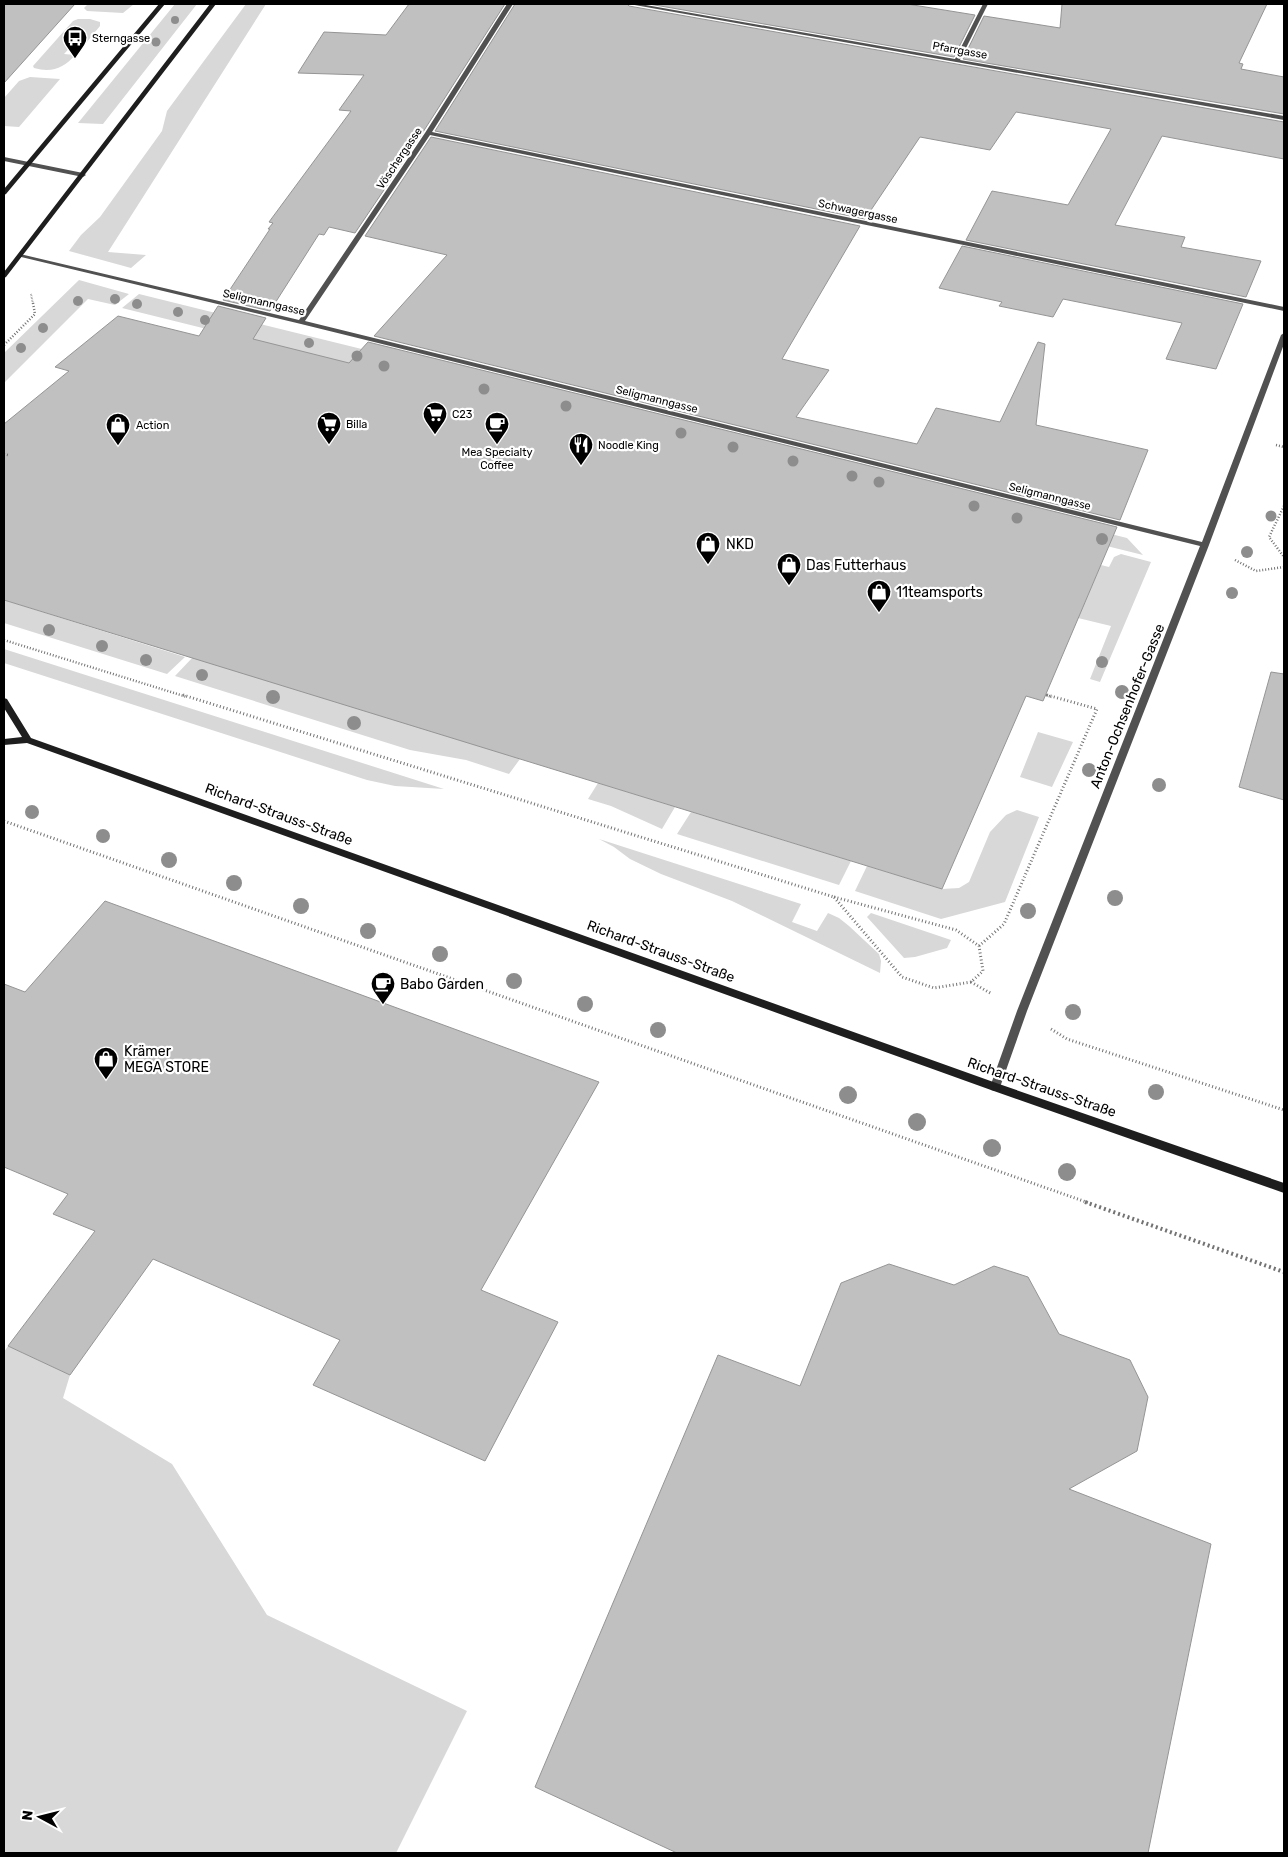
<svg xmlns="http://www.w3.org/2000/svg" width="1288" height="1857" font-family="Rubik,sans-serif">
<rect width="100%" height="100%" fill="#fff"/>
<path fill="#d8d8d8" d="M88,4H134L123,13L87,11L84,8Z
M175,4H197L103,124L78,123Z
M246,4H266L108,252L146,255L131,268L69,251L81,235L100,217L162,131L167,111Z
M78,19H90L100,22V26L86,43L75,42L64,54L75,55C64,68 52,73 34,68L33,66L73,21Z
M30,77L60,79L19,127L4,126V98L19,81Z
M79,280L129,294L115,305L88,299L4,383V353Z
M139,294L1127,538L1143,555L583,416L579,421L122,308Z
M1121,554L1151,562L1100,682L1090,679L1111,626L1078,618L1101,565L1109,567L1114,557Z
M4,600L185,657L167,674L4,623Z
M4,649L444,789L395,786L367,780L4,663Z
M193,657L520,759L509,774L466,760L410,750L175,676Z
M1038,732L1073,742L1052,787L1020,777Z
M598,783L675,807L662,829L611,806L588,799Z
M1017,810L1039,817L1005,902L941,919L855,891L867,866L942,889L959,888L969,882L990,832L1006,815Z
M691,812L851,861L839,885L677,834Z
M599,839L801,904L792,922L817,931L828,913L839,918L849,926L879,954L881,961L880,973L732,901L661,874L630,859L614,847Z
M871,913L951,940L947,948L915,957L904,958L867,917Z
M8,1346L70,1375L63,1398L172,1464L267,1615L467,1711L396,1853H4V1352Z"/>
<path fill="#c0c0c0" stroke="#959595" d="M4,4H75L4,83Z
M409,4H505L423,132L355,233L329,227L324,235L319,234L270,311L223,300L270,229H268L273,223L269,222L351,111L339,110L364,75L298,73L324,32L386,35Z
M515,4H627L629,6L1284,122V159L1162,136L1115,225L1185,237L1181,247L1261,261L1246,297L966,240L992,191L1068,205L1111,129L1016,112L990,150L920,137L865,219L435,131Z
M649,4H907L975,15L954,57Z
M1062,4H1267L1239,63L1243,64L1241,69L1284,77V114L963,59L984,16L1060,28Z
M431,137L860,226L782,359L829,370L796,417L917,444L936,408L1000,422L1038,342L1045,344L1036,425L1148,450L1120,520L374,336L447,255L365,236Z
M962,246L1243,304L1216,369L1166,359L1182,323L1063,299L1053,317L999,306L1002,302L939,288Z
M218,306L266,318L253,339L349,363L368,342L1117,527L1043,701L1026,696L942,889L4,600V424L69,371L55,367L118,316L199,336Z
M1271,672L1284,674V800L1239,787Z
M105,901L599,1082L481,1290L558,1322L485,1461L313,1385L340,1340L153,1259L70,1375L8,1346L95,1231L53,1214L68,1194L4,1167V984L25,992Z
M889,1264L954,1285L994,1266L1028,1277L1059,1334L1130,1360L1148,1397L1137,1451L1069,1489L1211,1544L1148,1853H677L535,1787L718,1355L800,1386L841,1283Z"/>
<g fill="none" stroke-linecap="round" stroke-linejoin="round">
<path stroke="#737373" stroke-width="2" stroke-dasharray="0.5 1" stroke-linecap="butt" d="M31,294L33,304"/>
<path stroke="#737373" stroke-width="2.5" stroke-dasharray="1 2" stroke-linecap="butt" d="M4,345L35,314L33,303
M1276,445L1284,447
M4,454L8,455
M1284,506L1269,537L1284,557
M1235,560L1256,571L1284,567
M4,640L187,697
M1046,695L1052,697"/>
<path stroke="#737373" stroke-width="3" stroke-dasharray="1 2.5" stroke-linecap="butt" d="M183,695L834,897
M4,821L1089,1203
M834,897L956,930L979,946L983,971L971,982L934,988L902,977Z
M979,946L1004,924L1097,709L1047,695
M971,982L992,994
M1051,1029L1067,1039L1284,1110"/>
<path stroke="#737373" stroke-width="4" stroke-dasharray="2 3" stroke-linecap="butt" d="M1085,1202L1284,1272"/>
<path fill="#515151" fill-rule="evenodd" d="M4,157L83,173L86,175L83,177L4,161Z"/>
<path fill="#515151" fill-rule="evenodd" d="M507,4H513L432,132L1284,307V311L430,135L305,321L1202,542L1281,335L1284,333V344L1209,545L1027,1011L999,1090L995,1091L991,1090L990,1087L1017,1011L1200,546L301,324L17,256L20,254L299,320L425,133Z
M629,4H640L955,59L983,4H988L960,60L1284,116V120Z"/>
<path fill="#1e1e1e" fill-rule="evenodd" d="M159,4H165L6,194L4,195V189Z
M210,4H216L6,277L4,278V272Z
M4,698L7,699L31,738L999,1084L1284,1183V1193L991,1090L27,743L4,745V739L22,737L4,708Z"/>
</g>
<g fill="#8d8d8d">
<circle cx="175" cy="20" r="4"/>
<circle cx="156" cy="42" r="4.5"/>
<circle cx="115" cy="299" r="5"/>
<circle cx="78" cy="301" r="5"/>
<circle cx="137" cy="304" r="5"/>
<circle cx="178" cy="312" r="5"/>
<circle cx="205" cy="320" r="5"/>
<circle cx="43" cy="328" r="5"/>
<circle cx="309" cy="343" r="5"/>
<circle cx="21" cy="348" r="5"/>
<circle cx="357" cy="356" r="5.5"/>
<circle cx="384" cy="366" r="5.5"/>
<circle cx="484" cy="389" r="5.5"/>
<circle cx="566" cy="406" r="5.5"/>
<circle cx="681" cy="433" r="5.5"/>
<circle cx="733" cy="447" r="5.5"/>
<circle cx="793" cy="461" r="5.5"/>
<circle cx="852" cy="476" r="5.5"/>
<circle cx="879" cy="482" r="5.5"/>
<circle cx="974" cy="506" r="5.5"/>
<circle cx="1271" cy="516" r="5.5"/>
<circle cx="1017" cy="518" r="5.5"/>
<circle cx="1102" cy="539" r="6"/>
<circle cx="1247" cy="552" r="6"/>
<circle cx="1232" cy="593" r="6"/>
<circle cx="49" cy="630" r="6"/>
<circle cx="102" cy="646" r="6"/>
<circle cx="146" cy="660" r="6"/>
<circle cx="1102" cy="662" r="6"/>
<circle cx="202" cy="675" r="6"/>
<circle cx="1122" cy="692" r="7"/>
<circle cx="273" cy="697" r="7"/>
<circle cx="354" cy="723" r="7"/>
<circle cx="1089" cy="770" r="7"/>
<circle cx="1159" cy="785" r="7"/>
<circle cx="32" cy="812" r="7"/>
<circle cx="103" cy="836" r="7"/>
<circle cx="169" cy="860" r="8"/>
<circle cx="234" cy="883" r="8"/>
<circle cx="1115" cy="898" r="8"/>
<circle cx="301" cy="906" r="8"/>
<circle cx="1028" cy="911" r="8"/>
<circle cx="368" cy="931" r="8"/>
<circle cx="440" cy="954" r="8"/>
<circle cx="514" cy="981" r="8"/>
<circle cx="585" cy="1004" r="8"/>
<circle cx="1073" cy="1012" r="8"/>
<circle cx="658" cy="1030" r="8"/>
<circle cx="1156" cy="1092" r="8"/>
<circle cx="848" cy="1095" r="9"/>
<circle cx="917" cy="1122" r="9"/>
<circle cx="992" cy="1148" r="9"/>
<circle cx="1067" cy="1172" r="9"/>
</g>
<defs>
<symbol id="bus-pin" viewBox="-11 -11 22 30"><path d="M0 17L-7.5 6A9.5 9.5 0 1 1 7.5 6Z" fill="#000" stroke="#fff"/><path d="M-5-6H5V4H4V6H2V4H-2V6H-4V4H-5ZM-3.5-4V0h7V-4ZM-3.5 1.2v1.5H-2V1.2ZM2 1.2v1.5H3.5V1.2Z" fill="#fff"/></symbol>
<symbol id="supermarket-pin" viewBox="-11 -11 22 30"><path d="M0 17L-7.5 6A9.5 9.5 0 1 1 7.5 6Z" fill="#000" stroke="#fff"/><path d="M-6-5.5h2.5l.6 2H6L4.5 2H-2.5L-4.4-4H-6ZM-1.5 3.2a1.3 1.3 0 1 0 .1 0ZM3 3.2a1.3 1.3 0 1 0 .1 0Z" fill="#fff"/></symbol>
<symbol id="cafe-pin" viewBox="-11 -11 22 30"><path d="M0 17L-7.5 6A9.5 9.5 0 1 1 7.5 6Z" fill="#000" stroke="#fff"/><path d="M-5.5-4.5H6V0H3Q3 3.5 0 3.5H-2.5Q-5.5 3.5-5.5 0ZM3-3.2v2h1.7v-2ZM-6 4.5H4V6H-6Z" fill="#fff"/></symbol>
<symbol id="shop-pin" viewBox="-11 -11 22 30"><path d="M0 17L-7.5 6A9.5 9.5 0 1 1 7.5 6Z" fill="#000" stroke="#fff"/><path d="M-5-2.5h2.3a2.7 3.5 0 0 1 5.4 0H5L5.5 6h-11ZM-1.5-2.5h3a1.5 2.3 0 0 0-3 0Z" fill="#fff"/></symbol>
<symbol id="restaurant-pin" viewBox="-11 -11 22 30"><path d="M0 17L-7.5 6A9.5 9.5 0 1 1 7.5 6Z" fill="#000" stroke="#fff"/><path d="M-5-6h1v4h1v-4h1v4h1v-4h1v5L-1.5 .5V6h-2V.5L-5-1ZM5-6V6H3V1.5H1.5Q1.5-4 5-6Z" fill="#fff"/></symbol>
</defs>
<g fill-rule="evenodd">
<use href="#bus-pin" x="61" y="24" width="28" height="38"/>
<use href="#supermarket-pin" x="421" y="400" width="28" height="38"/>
<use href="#supermarket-pin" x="315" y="410" width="28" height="38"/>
<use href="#cafe-pin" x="483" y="410" width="28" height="38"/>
<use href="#shop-pin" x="104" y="411" width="28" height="38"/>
<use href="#restaurant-pin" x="567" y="431" width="28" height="38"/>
<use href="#shop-pin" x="694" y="530" width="28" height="38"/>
<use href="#shop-pin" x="775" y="551" width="28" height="38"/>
<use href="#shop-pin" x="865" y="578" width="28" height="38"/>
<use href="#cafe-pin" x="369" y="970" width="28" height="38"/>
<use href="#shop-pin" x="92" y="1045" width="28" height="38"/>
</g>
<g text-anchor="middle" stroke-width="4.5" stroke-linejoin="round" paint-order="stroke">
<g font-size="11" fill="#000" stroke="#fff" text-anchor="start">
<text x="92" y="42">Sterngasse</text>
<text x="452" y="418">C23</text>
<text x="346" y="428">Billa</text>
<text x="136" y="429">Action</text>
<text x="598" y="449">Noodle King</text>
<text x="497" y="456" text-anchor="middle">Mea Specialty<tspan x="497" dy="13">Coffee</tspan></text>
</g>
<g font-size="11" fill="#000" stroke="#fff">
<text transform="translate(960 50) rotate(10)" y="4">Pfarrgasse</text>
<text transform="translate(399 158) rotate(-56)" y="4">Vöschergasse</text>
<text transform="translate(858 211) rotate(12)" y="4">Schwagergasse</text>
<text transform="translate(264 302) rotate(13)" y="4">Seligmanngasse</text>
<text transform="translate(657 399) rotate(14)" y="4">Seligmanngasse</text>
<text transform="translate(1050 496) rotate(14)" y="4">Seligmanngasse</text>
</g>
<g font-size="14" fill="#000" stroke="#fff" text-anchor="start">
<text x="726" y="549">NKD</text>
<text x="806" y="570">Das Futterhaus</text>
<text x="896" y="597">11teamsports</text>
<text x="400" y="989">Babo Garden</text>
<text x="124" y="1056">Krämer<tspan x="124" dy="16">MEGA STORE</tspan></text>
</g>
<g font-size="14" fill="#000" stroke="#fff">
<text transform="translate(1127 706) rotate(-68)" y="5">Anton-Ochsenhofer-Gasse</text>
<text transform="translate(279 814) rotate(20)" y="5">Richard-Strauss-Straße</text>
<text transform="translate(661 951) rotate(20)" y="5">Richard-Strauss-Straße</text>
<text transform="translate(1042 1087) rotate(19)" y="5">Richard-Strauss-Straße</text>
</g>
</g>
<rect width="1288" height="1857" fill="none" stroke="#000000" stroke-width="10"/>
<g transform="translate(40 1817) rotate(277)" stroke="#ffffff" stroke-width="4" paint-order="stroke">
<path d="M0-4L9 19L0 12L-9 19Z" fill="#000000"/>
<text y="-8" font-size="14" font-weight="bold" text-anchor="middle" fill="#000000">N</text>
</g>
</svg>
